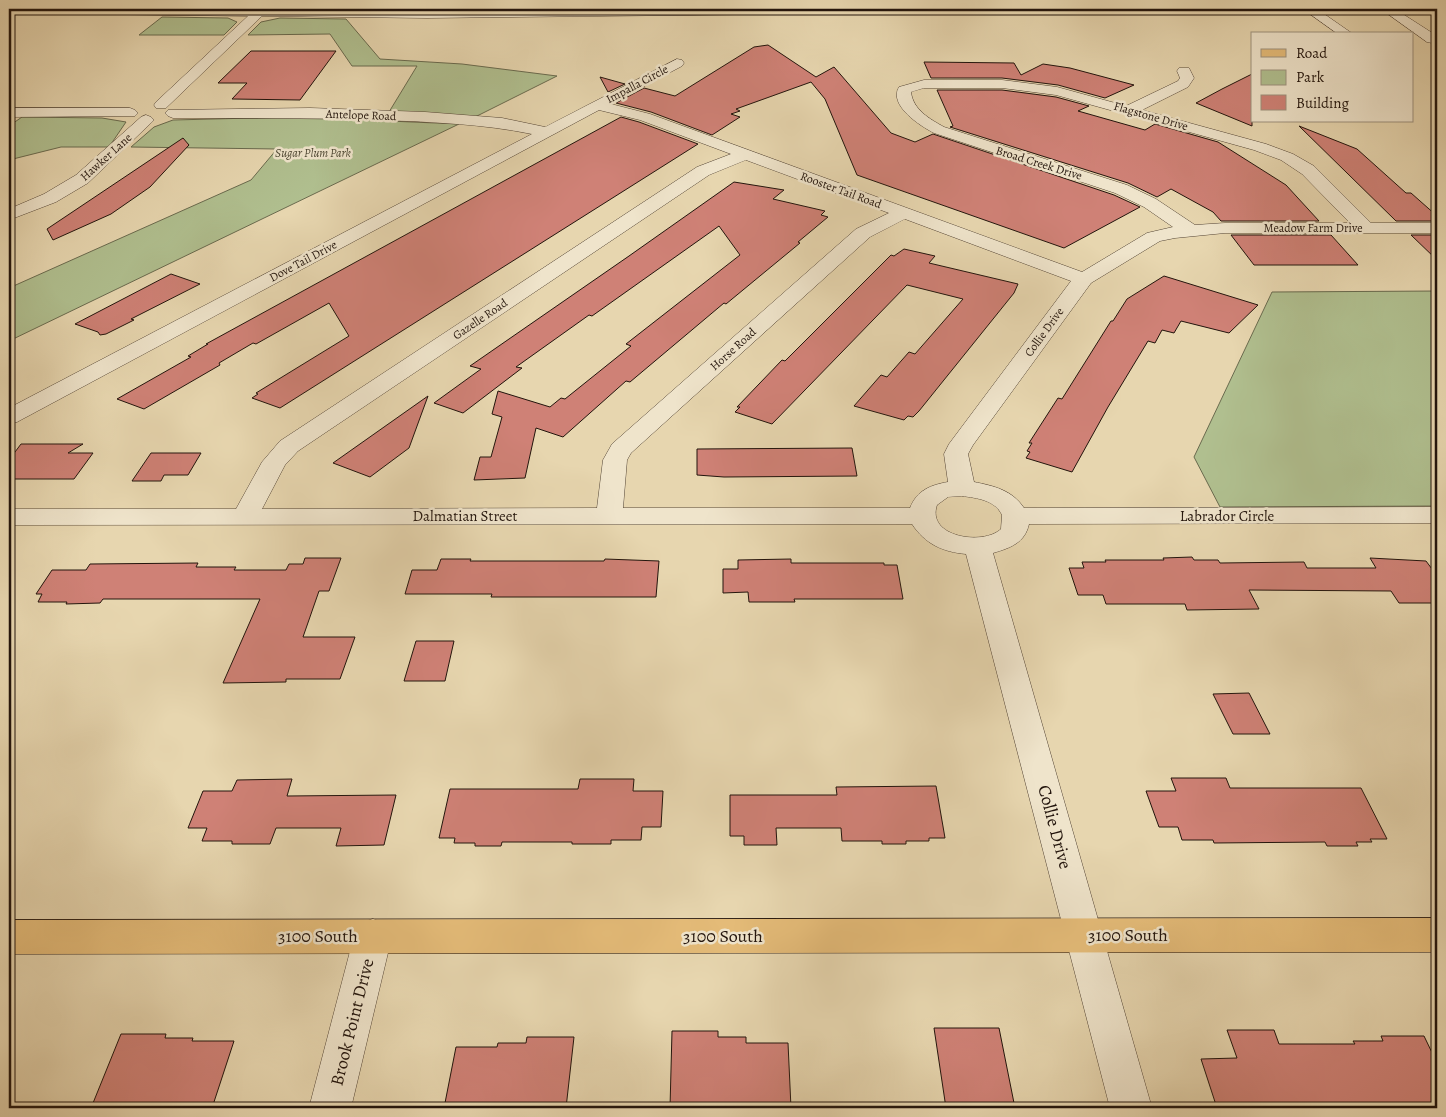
<svg xmlns="http://www.w3.org/2000/svg" width="1446" height="1117" font-family="Alegreya,serif">
<rect width="100%" height="100%" fill="#e7d6af"/>
<filter id="stains"><feTurbulence type="fractalNoise" baseFrequency=".004" numOctaves="4"/><feColorMatrix values="0 0 0 0 .2 0 0 0 0 .09 0 0 0 0 .02 0 0 0 .5 -.17"/></filter>
<radialGradient id="worn" r=".72"><stop offset=".6" stop-color="#630" stop-opacity="0"/><stop offset="1" stop-color="#630" stop-opacity=".3"/></radialGradient>
<path fill="#b0bf8f" stroke="#696a4e" d="M162,17L228,18L237,22L224,35H139Z
M280,18L346,19L380,59L462,64L557,76L475,117L389,112L417,66H352L330,34L248,35L261,22Z
M22,117L102,118L126,122L109,147H61L9,160V126Z
M294,117L459,124L9,341V288L251,180L277,149L131,147L154,127L173,120Z
M1437,291V506L1220,507L1194,457L1272,292Z"/>
<path fill="#cf8176" stroke="#22140c" d="M768,45L816,77L834,67L891,133L915,142L933,134L1114,195L1140,207L1064,248L857,175L825,99L811,82L736,109L740,111L731,114L740,117L712,135L651,112L616,103L644,88L675,96L754,47Z
M251,51H336L300,100L232,99L247,83H218Z
M924,62L1014,63L1021,75L1043,64L1070,68L1134,85L1105,98L1058,85L1002,78H931Z
M1252,74V126L1196,103L1222,89Z
M600,77L625,84L608,92Z
M937,90H1002L1056,97L1089,106L1078,111L1145,130L1155,124L1218,142L1286,185L1319,221H1221L1213,212L1171,189L1157,197L1128,183L950,127L953,126Z
M621,117L639,122L698,144L280,408L252,398L258,394L256,393L349,336L329,303L256,344L253,343L219,363L220,365L144,409L117,399L191,357L188,356L208,344H206Z
M1299,126L1357,149L1406,193H1411L1437,216V221H1396Z
M183,138L189,145L150,187L111,214L53,240L47,229Z
M734,182L784,190L773,199L825,211L821,215L828,217L798,242L800,243L726,304L724,303L630,382L626,381L563,437L536,428L525,478L474,480L480,457H491L502,417L492,414L498,391L550,407L561,398L565,399L631,346L626,344L740,255L719,226L592,316L589,315L516,367L522,368L463,413L434,403L481,369L470,366L629,256Z
M1231,235H1331L1358,265H1254Z
M1411,235H1437V260Z
M904,249L935,256L929,263L1018,284L1014,293L919,411L913,417L908,416L904,420L854,406L881,375L887,377L909,352L915,354L963,299L907,285L772,424L735,412L740,407H737L782,360L785,361L891,255L894,256Z
M171,274L200,284L131,319L134,320L106,334L100,335L98,332L75,324Z
M1164,276L1258,305L1229,333L1181,321L1174,333L1162,330L1155,343L1148,341L1108,407L1072,472L1026,458L1030,452L1027,451L1032,443H1029L1058,398L1062,399L1111,321H1113L1127,299Z
M428,396L409,448L370,477L333,463Z
M21,444H83L68,453H93L74,479H9V460Z
M852,448L857,476L724,477L697,475V449Z
M151,453H201L188,475H164L161,481H132Z
M1192,557L1194,560H1218L1220,563L1304,562L1307,568H1376L1370,558L1426,561L1432,569H1437V603H1399L1391,591L1249,590L1259,609L1187,610L1185,604H1106L1103,595H1078L1069,568H1084L1082,562H1106L1105,560H1164L1163,558Z
M305,558H341L329,591H319L303,637H355L340,679H286V682L223,683L260,599H103L100,603L66,604L67,602H38L42,594H36L52,570H86L90,564L198,563L196,567H236L234,570H286L289,564H303Z
M441,559H471L470,561H604L605,559L659,561L656,597H491L492,594H405L412,570H437Z
M791,559V563H884V565H897L903,599H794L795,602H749L748,592L723,593V569H738V560Z
M416,641H454L445,681H404Z
M1249,693L1270,734H1233L1213,694Z
M1171,778H1226L1230,788H1361L1387,839H1370L1372,842H1356L1358,846H1327L1325,842L1214,843L1213,840H1182L1178,827H1159L1146,791H1176Z
M292,779L287,796L396,795L384,845L336,846L341,828H276L270,844H232V841H202L207,828H188L203,791H232L237,780Z
M580,779H634L633,791H663L661,827H642L641,840H611V844H572V842H502L501,846H475V843H454L455,838H439L450,789H578Z
M936,786L945,838H929V841H906V844H882V841H842L841,828H776L777,845H744V836H730V795H837L836,787Z
M934,1028H999L1015,1108H946Z
M1227,1030H1274L1279,1044H1355L1353,1041H1383L1381,1036H1424L1437,1063V1108H1217L1201,1059L1237,1058Z
M672,1031H718V1037H746V1043H788L791,1108H670Z
M121,1034H166L165,1038H193L192,1041H234L212,1108H91Z
M527,1037H574L566,1108H444L456,1047H497L498,1043H526Z"/>
<g fill="none" stroke-linecap="round" stroke-linejoin="round">
<defs>
<path id="minor" d="M9,9H872L866,13L427,18L262,16L166,108H156L154,105L156,102L248,16L9,13Z
M1303,9H1317L1353,34H1338Z
M1381,9H1395L1437,36V41L1432,43L1427,42Z
M677,59L682,60L684,63L682,66L611,104L650,114L1082,272L1147,233L1173,227L1144,207L1115,193L934,133C920,126 888,105 899,87L924,80H1002L1057,87L1126,106L1178,81L1180,78L1177,71L1179,68H1189L1194,78L1188,87L1142,110L1266,144L1293,154L1314,166L1371,223H1437V233H1225L1175,238L1160,241L1091,283L973,445L968,454L974,482C994,486 1012,490 1024,508L1437,507V523L1029,524C1025,543 1010,548 993,553L1152,1108H1110L966,554C943,552 925,544 912,524L9,525V509H236L262,462L280,441L697,167L731,154L640,120L599,110L17,422L9,424V408L532,134C483,124 433,122 383,120C313,118 243,118 173,118L168,116L165,113L168,110L310,108L425,112L502,118L545,127ZM924,88H1002L1056,95L1254,150L1281,160L1302,174L1350,223H1225L1195,225L1156,199L1127,185L944,127C930,119 913,110 911,92ZM746,160L889,213L856,229L612,444L603,460L597,508L262,509L285,465L298,451L709,175ZM905,219L1071,281L949,444L944,454L948,482C931,485 917,490 910,508H623L627,460L631,453L870,237ZM962,496C977,498 995,500 1002,515L1001,529C983,546 926,537 937,505L948,497Z
M130,108L135,110L138,113L135,116L9,117V108Z
M146,115L151,117L154,120L151,123L88,183L56,202L9,220V209L44,194L76,175L141,117Z
M373,919L386,924L392,936L351,1108H309L354,936L360,924Z"/>
<path id="major" d="M1437,918V952L9,954V920Z"/>
</defs>
<use href="#minor" stroke="#534435" stroke-width="1"/>
<use href="#major" stroke="#22140c" stroke-width="1"/>
<use href="#minor" fill="#efe4cb" fill-rule="evenodd"/>
<use href="#major" fill="#e4bb78" fill-rule="evenodd"/>
</g>
<g text-anchor="middle" stroke-width="5" stroke-linejoin="round" paint-order="stroke">
<g font-size="12" fill="#22140c" stroke="#efe4cb">
<text transform="translate(637 84) rotate(-28)" y="4">Impalla Circle</text>
<text transform="translate(361 115) rotate(2)" y="4">Antelope Road</text>
<text transform="translate(1151 116) rotate(16)" y="4">Flagstone Drive</text>
<text transform="translate(106 157) rotate(-42)" y="4">Hawker Lane</text>
<text transform="translate(1039 163) rotate(17)" y="4">Broad Creek Drive</text>
<text transform="translate(841 190) rotate(20)" y="4">Rooster Tail Road</text>
<text x="1313" y="232">Meadow Farm Drive</text>
<text transform="translate(303 261) rotate(-28)" y="4">Dove Tail Drive</text>
<text transform="translate(480 319) rotate(-34)" y="4">Gazelle Road</text>
<text transform="translate(1044 332) rotate(-54)" y="4">Collie Drive</text>
<text transform="translate(733 349) rotate(-42)" y="4">Horse Road</text>
</g>
<g font-size="12" font-style="italic" fill="#4d4733" stroke="#efe4cb">
<text x="313" y="157">Sugar Plum Park</text>
</g>
<g font-size="15" fill="#22140c" stroke="#efe4cb">
<text x="465" y="521">Dalmatian Street</text>
<text x="1227" y="521">Labrador Circle</text>
</g>
<g font-size="18" fill="#22140c" stroke="#efe4cb">
<text transform="translate(1055 827) rotate(75)" y="6">Collie Drive</text>
<text x="1128" y="941">3100 South</text>
<text x="318" y="942">3100 South</text>
<text x="723" y="942">3100 South</text>
<text transform="translate(352 1022) rotate(-76)" y="6">Brook Point Drive</text>
</g>
</g>
<rect width="1446" height="1117" fill="none" stroke="#e7d6af" stroke-width="30"/>
<rect x="10" y="10" width="1426" height="1097" fill="none" stroke="#22140c" stroke-width="2.5"/>
<rect x="15" y="15" width="1416" height="1087" fill="none" stroke="#22140c"/>
<rect x="1251" y="32" width="162" height="90" fill="#efe4cb" stroke="#9d917f"/>
<rect x="1261" y="49" width="25" height="8" fill="#e4bb78" stroke="#9d917f"/>
<text x="1296" y="58" font-size="15" fill="#22140c">Road</text>
<rect x="1261" y="70" width="25" height="15" fill="#b0bf8f" stroke="#9d917f"/>
<text x="1296" y="82" font-size="15" fill="#22140c">Park</text>
<rect x="1261" y="95" width="25" height="15" fill="#cf8176" stroke="#9d917f"/>
<text x="1296" y="108" font-size="15" fill="#22140c">Building</text>
<rect width="100%" height="100%" filter="url(#stains)"/>
<rect width="100%" height="100%" fill="url(#worn)"/>
</svg>
